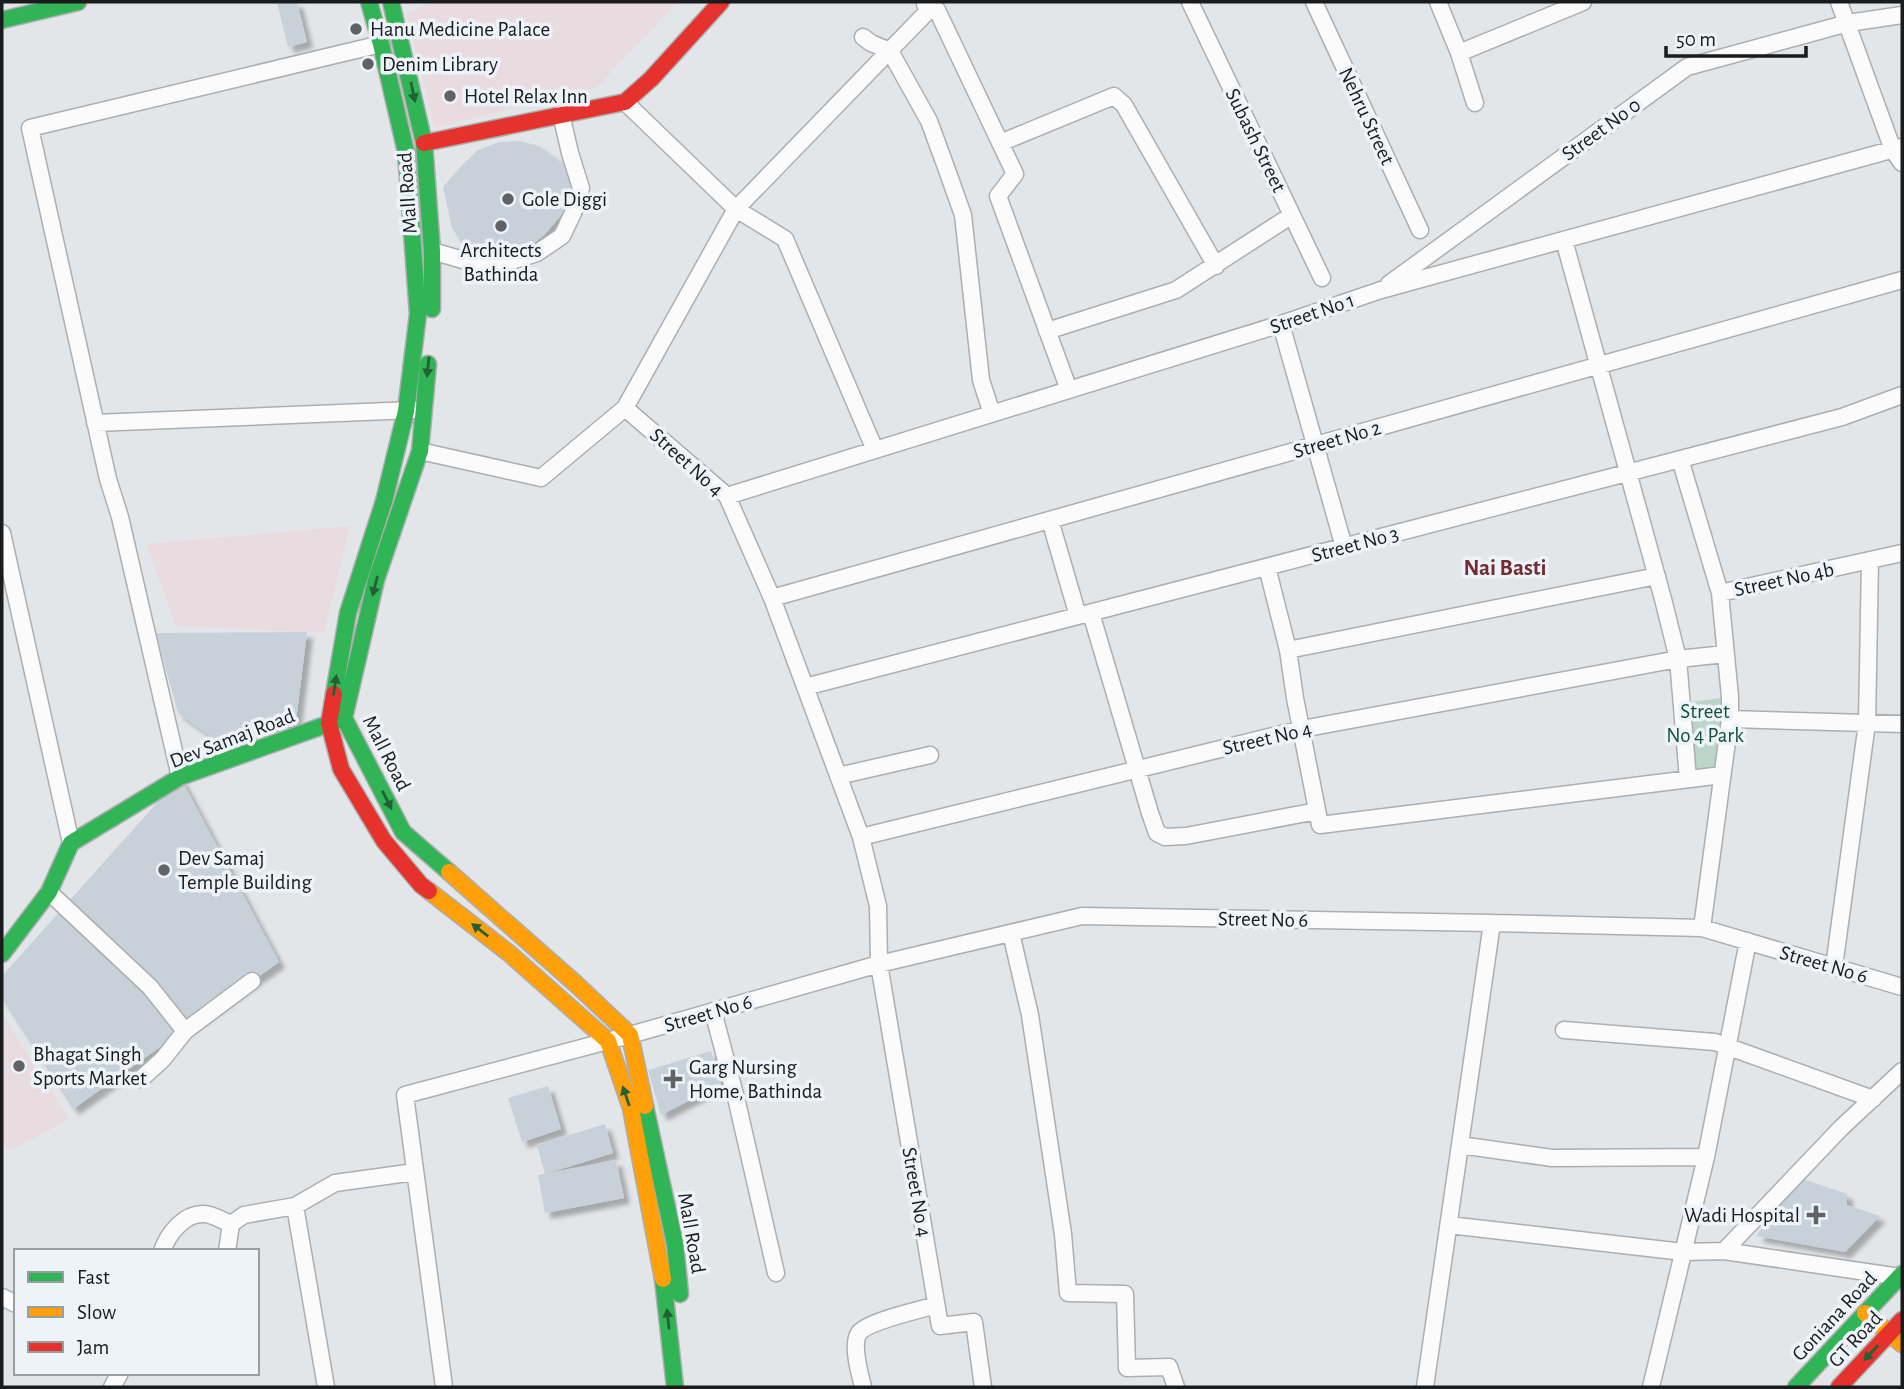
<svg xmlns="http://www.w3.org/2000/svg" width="1904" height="1389" font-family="'Alegreya Sans',sans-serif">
<defs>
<filter id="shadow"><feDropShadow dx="6" dy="6" stdDeviation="2" flood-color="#0004"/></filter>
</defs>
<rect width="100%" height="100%" fill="#e3e6e8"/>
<path fill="#e9dce0" d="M432,2H678L596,88L435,128L406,13Z
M350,526L324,633L176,626L146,544Z
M2,1014L69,1119L10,1151L2,1143Z"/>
<path fill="#bbd6c8" d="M1730,697L1722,775L1688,779L1682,703Z"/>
<path fill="#c8d1da" filter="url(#shadow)" d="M277,2H297L307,42L288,47Z
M519,141L539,146L556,158L569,174L571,191L568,207L545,234L532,245L518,252L473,254L463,245L452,228L443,187L462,165L478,150L499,142Z
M307,632L296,720L218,741L178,713L156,633Z
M180,777L279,962L73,1109L2,999V976Z
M711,1051L721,1084L661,1115L648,1070Z
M548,1086L561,1129L522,1142L508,1098Z
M605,1124L613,1153L545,1174L537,1145Z
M616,1160L624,1198L545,1213L538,1175Z
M1797,1177L1847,1194V1205L1880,1216L1845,1252L1756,1236Z"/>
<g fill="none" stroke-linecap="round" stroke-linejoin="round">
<defs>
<path id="street" d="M1190,2L1322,278
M1314,2L1420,230
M1438,2L1459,53L1475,103
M1839,2L1893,150L1902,163
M925,4L928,11L937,10L1015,174L998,196L1069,390
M863,37L871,43L890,51L929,121L947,170L963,215L981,380L992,414
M1459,53L1583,2
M1000,143L1114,96L1124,105L1216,266
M1564,240L1663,599L1678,659L1688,779
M432,251L470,262L505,263L537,253L562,236L573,213L581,188L570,153L561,114
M1389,284L1687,67L1848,23L1902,15
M1281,324L1344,547
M1047,331L1176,290L1292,215
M625,408L727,496L772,598L861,837L878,906L879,964L940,1326L974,1322L983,1387
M95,423L413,410
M875,450L785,239L736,209L928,11
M420,451L541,478L625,408L736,209L625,102
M1680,459L1720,593L1902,553
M727,496L1281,324L1381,290L1902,147
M1050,520L1078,616
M2,533L71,843
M1267,567L1288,650L1295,698L1320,825L1722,775
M1720,593L1730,697V719
M772,598L1902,280
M1091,613L1150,813L1157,833L1165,837L1186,836L1317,811
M1288,650L1657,576
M805,687L1842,417L1902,395
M838,776L930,755
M180,777L120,517L108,479L30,128L381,44
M861,837L1302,729L1678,659L1725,654
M49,892L150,987L185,1031
M1702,928L1730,719L1902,724
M1011,933L1030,1015L1063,1234L1068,1293L1125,1294L1127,1368L1169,1367L1176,1387
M1834,967L1867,723L1870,560
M713,1011L737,1102L776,1273
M1564,1030L1715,1042L1873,1099
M141,1079L163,1059L185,1031L252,981
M1460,1145L1552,1158L1706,1157
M295,1206L326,1387
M1449,1225L1683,1252L1724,1251L1900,1277
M162,1251C168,1234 184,1213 204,1214C212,1214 223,1221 231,1224
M227,1251L231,1224L244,1215L295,1206L335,1183L415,1172
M1724,1251L1841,1128L1902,1071
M2,1297L16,1304
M112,1387L120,1373
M444,1387L405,1095L630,1035L879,964L1082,916L1492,923L1702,928L1902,987
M863,1387C860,1374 851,1345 859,1333C868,1321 920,1310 936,1305
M1425,1387L1492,923
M1651,1387L1706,1157L1748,941"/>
<path id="fast" d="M391,2L424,143L432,251V309
M2,20L78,2
M428,364L420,451L376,580L344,718L403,832L449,872
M334,694L348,613L384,501L406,411L418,314L406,152L381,44L369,2
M2,954L49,892L71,843L180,777L342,719
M645,1106L675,1244L680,1294
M663,1279L675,1387
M1796,1387L1902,1274"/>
<path id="slow" d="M449,872L576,984L630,1035L645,1106
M429,891L510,954L608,1041L631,1108L663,1279
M1865,1313L1902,1344"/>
<path id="jam" d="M424,143L625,102L651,79L721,2
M334,694L329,723L341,769L384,841L421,885L429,891
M1839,1387L1902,1320"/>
</defs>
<use href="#street" stroke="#acaeb0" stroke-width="19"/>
<use href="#fast" stroke="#acaeb0" stroke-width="19"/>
<use href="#slow" stroke="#acaeb0" stroke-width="19"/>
<use href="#jam" stroke="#acaeb0" stroke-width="19"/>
<use href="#street" stroke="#fbfbfc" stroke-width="16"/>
<use href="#fast" stroke="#30b455" stroke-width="16"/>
<use href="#slow" stroke="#ff9f0a" stroke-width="16"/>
<use href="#jam" stroke="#e5322d" stroke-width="16"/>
</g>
<defs><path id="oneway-solid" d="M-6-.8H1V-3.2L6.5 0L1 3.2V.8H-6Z" transform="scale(1.75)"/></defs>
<g fill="#236036">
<use href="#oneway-solid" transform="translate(413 92) rotate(78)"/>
<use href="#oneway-solid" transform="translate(428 367) rotate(96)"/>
<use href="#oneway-solid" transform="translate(375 586) rotate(104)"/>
<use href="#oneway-solid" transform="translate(335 685) rotate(-81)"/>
<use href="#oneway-solid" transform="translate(387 800) rotate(63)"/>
<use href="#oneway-solid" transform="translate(480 930) rotate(-142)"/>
<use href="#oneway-solid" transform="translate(626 1096) rotate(-109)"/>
<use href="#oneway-solid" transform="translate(668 1319) rotate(-96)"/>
<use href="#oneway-solid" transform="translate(1871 1353) rotate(133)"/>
</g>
<g fill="#606264" stroke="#edf3f9" stroke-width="2.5">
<circle cx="356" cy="29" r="7"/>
<circle cx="368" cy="64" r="7"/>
<circle cx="450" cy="96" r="7"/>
<circle cx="508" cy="199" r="7"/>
<circle cx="501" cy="226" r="7"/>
<circle cx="164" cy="870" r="7"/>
<circle cx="19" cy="1066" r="7"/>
<path d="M669.5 1068.5h7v7h7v7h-7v7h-7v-7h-7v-7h7z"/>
<path d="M1812.5 1204.5h7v7h7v7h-7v7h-7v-7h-7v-7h7z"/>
</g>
<g text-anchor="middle" stroke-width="7" stroke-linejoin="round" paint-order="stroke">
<g font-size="21" fill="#191b1d" stroke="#edf3f9" text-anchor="start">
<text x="370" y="36">Hanu Medicine Palace</text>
<text x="382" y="71">Denim Library</text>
<text x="464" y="103">Hotel Relax Inn</text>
<text x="522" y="206">Gole Diggi</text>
<text x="501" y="257" text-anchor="middle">Architects<tspan x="501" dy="24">Bathinda</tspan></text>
<text x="178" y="865">Dev Samaj<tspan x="178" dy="24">Temple Building</tspan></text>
<text x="33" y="1061">Bhagat Singh<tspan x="33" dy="24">Sports Market</tspan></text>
<text x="689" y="1074">Garg Nursing<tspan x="689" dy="24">Home, Bathinda</tspan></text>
<text x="1800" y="1222" text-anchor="end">Wadi Hospital</text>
</g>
<g font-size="21" fill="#191b1d" stroke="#edf3f9">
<text transform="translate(1367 116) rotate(65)" y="7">Nehru Street</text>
<text transform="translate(1601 129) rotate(-36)" y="7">Street No 0</text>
<text transform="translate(1256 140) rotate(64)" y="7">Subash Street</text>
<text transform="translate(407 193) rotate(-94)" y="7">Mall Road</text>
<text transform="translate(1312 313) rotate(-19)" y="7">Street No 1</text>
<text transform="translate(1337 439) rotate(-16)" y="7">Street No 2</text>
<text transform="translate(687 462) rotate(42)" y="7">Street No 4</text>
<text transform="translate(1355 544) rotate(-15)" y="7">Street No 3</text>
<text transform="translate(1784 579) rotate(-12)" y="7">Street No 4b</text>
<text transform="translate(232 738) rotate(-21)" y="7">Dev Samaj Road</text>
<text transform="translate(1267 738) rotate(-13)" y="7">Street No 4</text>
<text transform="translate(387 753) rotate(63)" y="7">Mall Road</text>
<text transform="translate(1263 919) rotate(1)" y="7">Street No 6</text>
<text transform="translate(1824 964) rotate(16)" y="7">Street No 6</text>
<text transform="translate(708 1013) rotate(-16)" y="7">Street No 6</text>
<text transform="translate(917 1192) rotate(80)" y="7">Street No 4</text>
<text transform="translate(692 1233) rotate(80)" y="7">Mall Road</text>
<text transform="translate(1834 1316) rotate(-47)" y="7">Goniana Road</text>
<text transform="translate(1855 1339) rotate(-47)" y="7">GT Road</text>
</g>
<g font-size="21" fill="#115335" stroke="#edf3f9">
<text x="1705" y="718">Street<tspan x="1705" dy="24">No 4 Park</tspan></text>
</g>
<g font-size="23" font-weight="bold" fill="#732c2f" stroke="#edf3f9">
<text x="1505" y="575">Nai Basti</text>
</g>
</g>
<rect width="1904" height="1389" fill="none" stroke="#191b1d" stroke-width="7"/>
<rect x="14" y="1249" width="245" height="126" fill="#edf3f9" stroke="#989da1" stroke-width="2"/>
<rect x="28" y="1272" width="35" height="10" fill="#30b455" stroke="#989da1" stroke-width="2"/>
<text x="77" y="1284" font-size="21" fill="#191b1d">Fast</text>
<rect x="28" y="1307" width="35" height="10" fill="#ff9f0a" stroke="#989da1" stroke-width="2"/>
<text x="77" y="1319" font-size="21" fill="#191b1d">Slow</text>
<rect x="28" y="1342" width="35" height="10" fill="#e5322d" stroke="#989da1" stroke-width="2"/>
<text x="77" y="1354" font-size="21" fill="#191b1d">Jam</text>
<path d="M1666 46v10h140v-10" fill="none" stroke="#191b1d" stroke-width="3.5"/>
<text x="1676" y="46" font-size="21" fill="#191b1d" stroke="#edf3f9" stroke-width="5" paint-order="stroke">50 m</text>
</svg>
